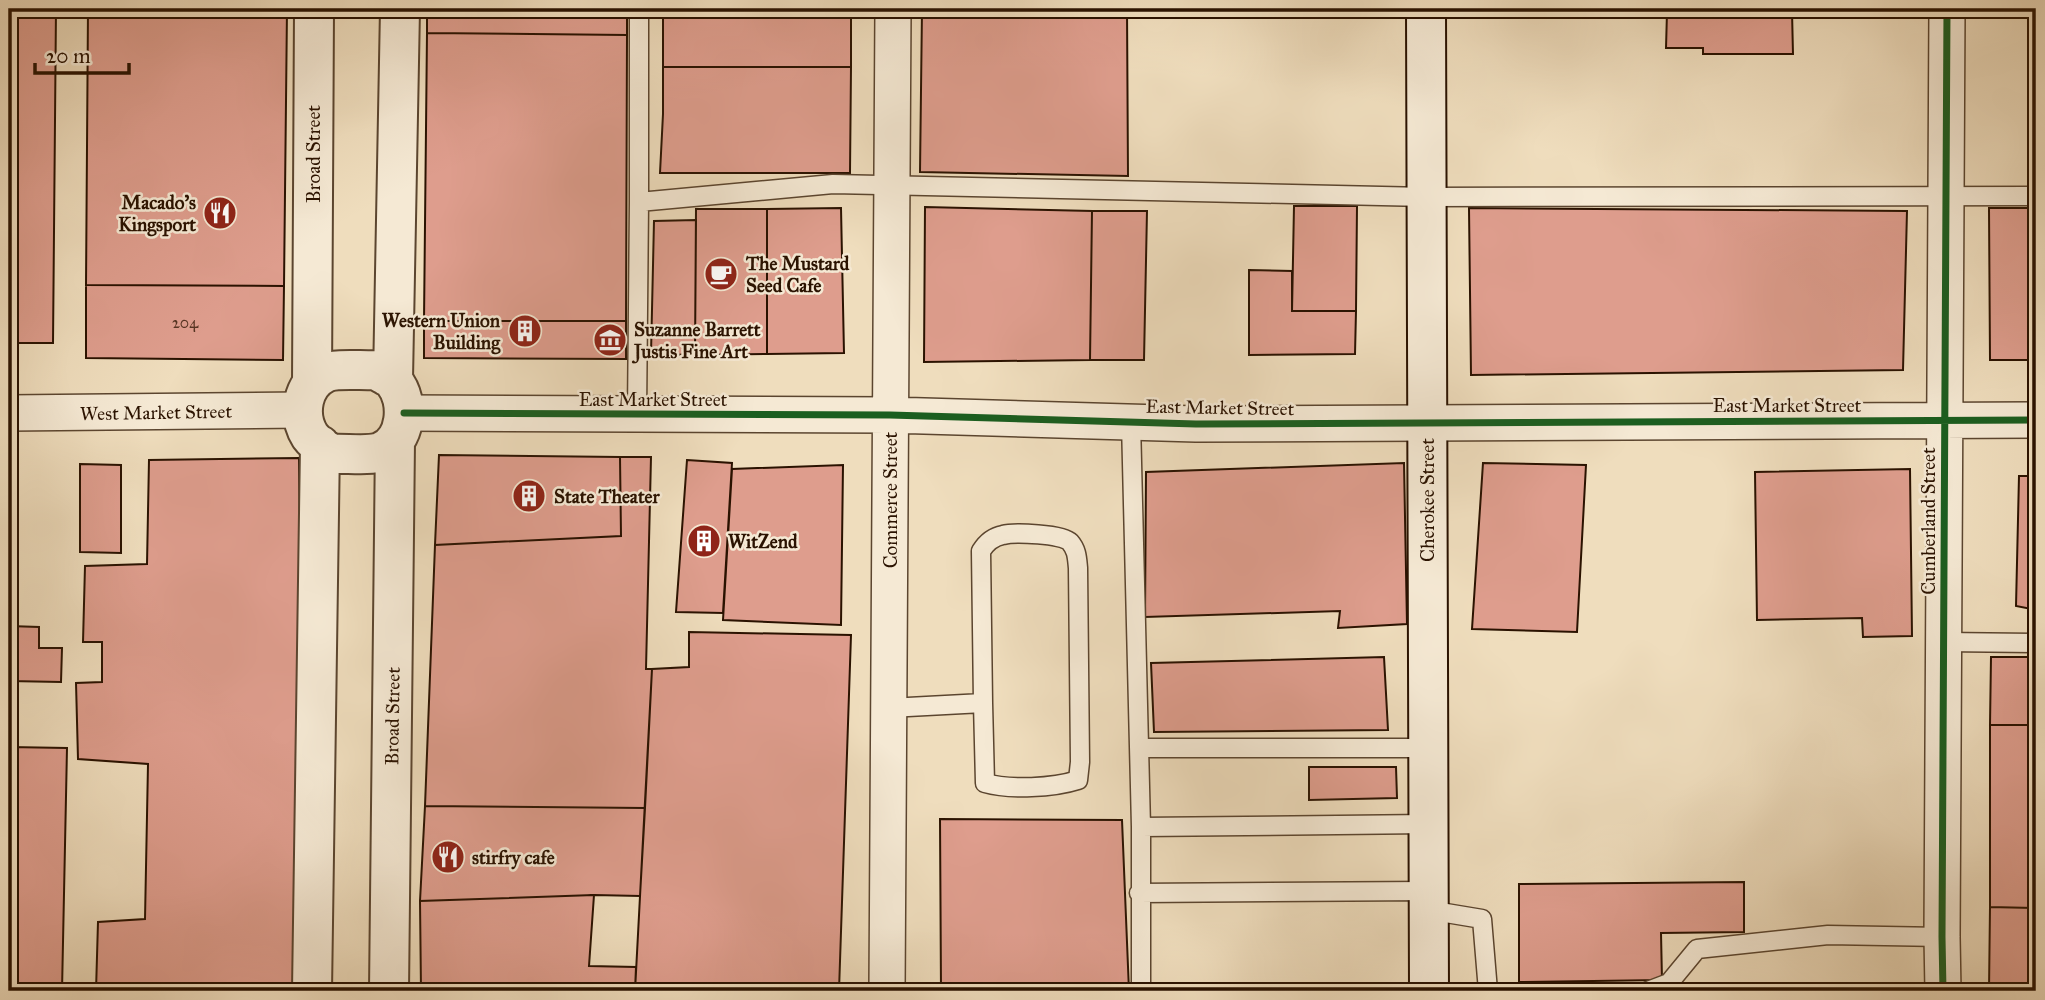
<svg xmlns="http://www.w3.org/2000/svg" width="2045" height="1000" font-family="'IM FELL Great Primer',serif">
<rect width="100%" height="100%" fill="#efddbd"/>
<filter id="stains"><feTurbulence type="fractalNoise" baseFrequency=".00286" numOctaves="4"/><feColorMatrix values="0 0 0 0 .2 0 0 0 0 .09 0 0 0 0 .02 0 0 0 .5 -.17"/></filter>
<radialGradient id="worn" r=".72"><stop offset=".6" stop-color="#630" stop-opacity="0"/><stop offset="1" stop-color="#630" stop-opacity=".3"/></radialGradient>
<path fill="#de9d8d" stroke="#2a1200" stroke-width="2" d="M9,9H56L53,343H9Z
M88,9H287L284,286L86,285Z
M427,9H627V35L427,33Z
M663,9H851V67H663Z
M922,9H1127L1128,176L920,172Z
M1237,9H1275L1274,18H1238Z
M1646,9H1813V12L1792,11L1793,54H1703V48H1666L1667,12H1646Z
M427,33L627,35L626,321H424Z
M663,67H851L850,173H660L663,114Z
M1294,206H1357L1356,311H1292Z
M925,207L1092,211L1090,360L924,362Z
M841,208L844,353L767,354V209Z
M1469,208L1907,211L1903,370L1471,375Z
M1989,208H2036V360H1990Z
M696,209H767V354L695,355Z
M1092,211H1147L1144,360H1090Z
M696,220L695,355L651,354L654,221Z
M1249,270L1292,271V311H1356L1355,354L1249,355Z
M86,285L284,286L283,360L86,358Z
M424,321H626V359L424,358Z
M439,455L620,457L621,536L435,545Z
M620,457H651L646,669H652L645,808L425,806L435,545L621,536Z
M299,458L305,990L96,991L98,922L145,919L148,764L78,759L76,683L102,682V642H83L85,566L147,564L149,460Z
M687,460L732,463L723,613L676,612Z
M1404,463L1407,624L1338,628L1340,611L1145,617L1146,472Z
M1483,463L1586,465L1577,632L1472,629Z
M80,464L121,465V553L80,552Z
M843,465L841,625L723,620L732,469Z
M1910,469L1912,636L1863,637L1862,618L1757,620L1755,472Z
M2019,476H2036V610L2016,606Z
M9,626L39,627V648H62L61,682L9,681Z
M689,632L851,635L839,991H635L652,669L689,667Z
M1384,657L1388,730L1154,732L1151,663Z
M1991,657H2036V725H1990Z
M1990,725H2036V908L1990,907Z
M9,747L67,748L62,991H9Z
M1309,767H1396L1397,798L1309,800Z
M425,806L645,808L640,896L594,895L420,901Z
M940,819L1122,820L1129,991H941Z
M1744,882V932L1661,933L1662,980L1519,982V884Z
M594,895L589,966L636,967L635,991H421L420,901Z
M1990,907L2036,908V991H1989Z"/>
<g fill="none" stroke-linecap="round" stroke-linejoin="round">
<defs>
<path id="service" d="M639,202V9
M637,415L639,202L833,184L1426,197L2036,196
M1131,422L1141,827V991
M1943,642L2036,643
M889,708L983,703L981,551C986,543 992,537 1003,535C1014,532 1063,534 1070,542C1077,550 1077,558 1078,568L1080,762L1078,780C1053,788 1010,790 985,783L983,703
M1139,748H1428
M1141,827L1428,824
M1139,893L1428,891
M1428,910L1482,919L1488,991
M1648,991L1669,983L1697,949L1828,935L1942,937"/>
<path id="minor" d="M9,413L302,410
M404,413L890,415L1196,424L2036,420
M887,991L893,9
M1943,991L1942,937L1947,9"/>
<path id="tertiary" d="M376,370C382,374 390,377 394,382C410,401 407,442 380,452C370,456 344,453 331,454C324,449 315,443 310,436C297,415 302,384 325,373C336,368 363,371 376,370Z
M393,379L400,9
M312,383L314,9
M312,991L320,445
M389,991L395,441"/>
<path id="secondary" d="M1426,9L1429,991"/>
</defs>
<use href="#service" stroke="#5b452f" stroke-width="21"/>
<use href="#minor" stroke="#5b452f" stroke-width="38"/>
<use href="#tertiary" stroke="#5b452f" stroke-width="42"/>
<use href="#secondary" stroke="#2a1200" stroke-width="42"/>
<use href="#service" stroke="#f5e9d4" stroke-width="18"/>
<use href="#minor" stroke="#f5e9d4" stroke-width="35"/>
<use href="#tertiary" stroke="#f5e9d4" stroke-width="38"/>
<use href="#secondary" stroke="#f5e9d4" stroke-width="38"/>
<defs>
<path id="cycleway" d="M404,413L890,415L1196,424L2036,420
M1943,991L1942,937L1947,9"/>
</defs>
<use href="#cycleway" stroke="#f5e9d4" stroke-width="11"/>
<use href="#cycleway" stroke="#1b5e20" stroke-width="7"/>
</g>
<defs>
<symbol id="restaurant-disc" viewBox="-11 -11 22 22"><circle r="9.5" fill="#8f2418" stroke="#f5e9d4"/><path d="M-5-6h1v4h1v-4h1v4h1v-4h1v5L-1.5 .5V6h-2V.5L-5-1ZM5-6V6H3V1.5H1.5Q1.5-4 5-6Z" fill="#fff"/></symbol>
<symbol id="cafe-disc" viewBox="-11 -11 22 22"><circle r="9.5" fill="#8f2418" stroke="#f5e9d4"/><path d="M-5.5-4.5H6V0H3Q3 3.5 0 3.5H-2.5Q-5.5 3.5-5.5 0ZM3-3.2v2h1.7v-2ZM-6 4.5H4V6H-6Z" fill="#fff"/></symbol>
<symbol id="building-disc" viewBox="-11 -11 22 22"><circle r="9.5" fill="#8f2418" stroke="#f5e9d4"/><path d="M-4-6H4V6H1V3H-1V6H-4ZM-2.5-4.3h1.7v1.8h-1.7ZM.8-4.3h1.7v1.8H.8ZM-2.5-1h1.7V.8h-1.7ZM.8-1h1.7V.8H.8Z" fill="#fff"/></symbol>
<symbol id="museum-disc" viewBox="-11 -11 22 22"><circle r="9.5" fill="#8f2418" stroke="#f5e9d4"/><path d="M0-6L6-3V-2H-6V-3ZM-5-1h2V3h-2ZM-1-1h2V3h-2ZM3-1h2V3H3ZM-6 4H6V6H-6Z" fill="#fff"/></symbol>
</defs>
<g fill-rule="evenodd">
<use href="#restaurant-disc" x="201" y="194" width="38" height="38"/>
<use href="#cafe-disc" x="702" y="255" width="38" height="38"/>
<use href="#building-disc" x="506" y="312" width="38" height="38"/>
<use href="#museum-disc" x="591" y="321" width="38" height="38"/>
<use href="#building-disc" x="510" y="477" width="38" height="38"/>
<use href="#building-disc" x="685" y="522" width="38" height="38"/>
<use href="#restaurant-disc" x="429" y="838" width="38" height="38"/>
</g>
<g text-anchor="middle" stroke-width="5" stroke-linejoin="round" paint-order="stroke">
<g font-size="16" fill="#573523">
<text x="185" y="328">204</text>
</g>
<g font-size="19" fill="#2a1200" stroke="#f5e9d4">
<text transform="translate(313 154) rotate(-90)" y="7">Broad Street</text>
<text x="653" y="406">East Market Street</text>
<text x="1787" y="412">East Market Street</text>
<text transform="translate(1220 407) rotate(1)" y="7">East Market Street</text>
<text transform="translate(156 412) rotate(-1)" y="7">West Market Street</text>
<text transform="translate(890 500) rotate(-90)" y="7">Commerce Street</text>
<text transform="translate(1427 500) rotate(-90)" y="7">Cherokee Street</text>
<text transform="translate(1928 521) rotate(-90)" y="7">Cumberland Street</text>
<text transform="translate(392 716) rotate(-89)" y="7">Broad Street</text>
</g>
<g font-size="19" font-weight="bold" fill="#2a1200" stroke="#f5e9d4" text-anchor="start">
<text x="196" y="209" text-anchor="end">Macado's<tspan x="196" dy="22">Kingsport</tspan></text>
<text x="746" y="270">The Mustard<tspan x="746" dy="22">Seed Cafe</tspan></text>
<text x="500" y="327" text-anchor="end">Western Union<tspan x="500" dy="22">Building</tspan></text>
<text x="634" y="336">Suzanne Barrett<tspan x="634" dy="22">Justis Fine Art</tspan></text>
<text x="554" y="503">State Theater</text>
<text x="728" y="548">WitZend</text>
<text x="472" y="864">stirfry cafe</text>
</g>
</g>
<rect width="2045" height="1000" fill="none" stroke="#efddbd" stroke-width="35"/>
<rect x="10" y="10" width="2024" height="979" fill="none" stroke="#2a1200" stroke-width="3.5"/>
<rect x="18" y="18" width="2010" height="965" fill="none" stroke="#2a1200" stroke-width="2"/>
<path d="M35 63v10h94v-10" fill="none" stroke="#2a1200" stroke-width="3.5"/>
<text x="46" y="63" font-size="21" fill="#2a1200" stroke="#f5e9d4" stroke-width="5" paint-order="stroke">20 m</text>
<rect width="100%" height="100%" filter="url(#stains)"/>
<rect width="100%" height="100%" fill="url(#worn)"/>
</svg>
